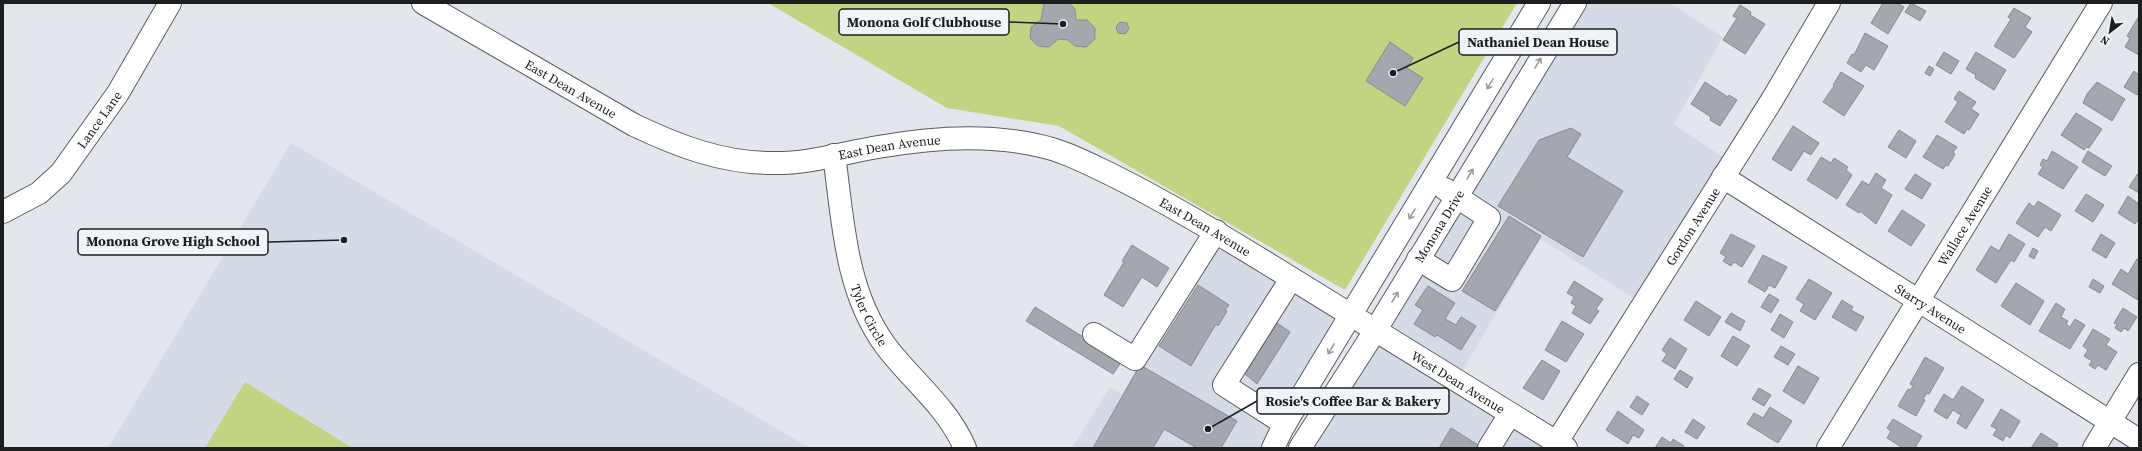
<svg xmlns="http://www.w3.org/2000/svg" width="2142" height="451" font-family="'Source Serif 4',serif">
<rect width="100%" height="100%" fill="#e3e6ec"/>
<path fill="#d4dbe7" d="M1575,3H1670L1723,37L1674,124L1732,163L1644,305L1541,239L1456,381L1553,448H1300Z
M291,143L810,448H108Z
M1218,233L1351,316L1273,448H1072L1110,387L1122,394Z"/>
<path fill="#c2d381" d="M768,3H1517L1345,290L1059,126L947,108Z
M245,382L351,447V448H205Z"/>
<path fill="#a4a7ad" stroke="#888b90" d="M1044,3H1069L1075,9L1076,20H1087L1095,28V39L1086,47L1075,46L1068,40L1058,39L1049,47L1038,46L1030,38L1031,27L1041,20Z
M1883,3H1897L1904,7L1888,34L1871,23Z
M1911,3L1926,11L1920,21L1905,12Z
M1740,5L1751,12L1750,15L1765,24L1745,54L1723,40L1737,18L1733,16Z
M2014,8L2031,18L2025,27L2032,32L2014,58L1994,46L2011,19L2008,17Z
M2139,16V55L2125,47L2130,38L2127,36Z
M1120,22L1127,23L1129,29L1125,34L1118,33L1116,27Z
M1865,33L1888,46L1874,70L1866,65L1861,72L1847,63L1852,54L1854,55Z
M1390,42L1413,58L1407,68L1423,78L1405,106L1366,81Z
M1944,52L1959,61L1951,74L1936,65Z
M1976,52L2006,70L1994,90L1975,78L1976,75L1966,69Z
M1929,66L1934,69L1930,76L1925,73Z
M2134,71L2139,75V96L2124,87Z
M1841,72L1864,86L1844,116L1823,102L1834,86L1833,85Z
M1705,82L1728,97L1729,95L1737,100L1720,126L1710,120L1711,117L1691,104Z
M2097,82L2125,99L2112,121L2083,103L2087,94Z
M1959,91L1976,102L1971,109L1979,114L1969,130L1967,129L1964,134L1945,122L1958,102L1954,99Z
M2076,113L2102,129L2089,148L2086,147L2084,150L2061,135Z
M1793,126L1819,143L1811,155L1804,151L1791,171L1772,159Z
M1571,128L1581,134L1567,157L1623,191L1583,257L1498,206L1539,140Z
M1899,130L1916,141L1906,158L1888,147Z
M1937,135L1957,147L1953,152L1955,154L1948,166L1946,165L1943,169L1923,157Z
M2052,151L2078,167L2063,189L2038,174L2043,167L2040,165L2043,159L2047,161Z
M2088,151L2112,166L2105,176L2082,162Z
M1821,157L1831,163L1834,158L1848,167L1846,170L1852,175L1837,199L1807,180Z
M2139,172V193L2129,187Z
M1876,173L1886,180L1881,188L1892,195L1876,224L1860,211L1859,213L1846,205L1862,181L1869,185Z
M1915,174L1931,184L1922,199L1905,189Z
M2086,194L2104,205L2093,222L2075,211Z
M2128,196L2139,204V219L2135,224L2118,213Z
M2038,201L2061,215L2051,231L2045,227L2038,237L2016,223L2029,203L2034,207Z
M1902,210L1925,225L1911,246L1888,231Z
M1509,216L1541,236L1495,311L1462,291Z
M1731,234L1755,246L1742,267L1734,262L1731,266L1723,261L1726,257L1720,253Z
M2009,234L2025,244L2014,262L2011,260L1996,283L1976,270L1991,246L1999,251Z
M2101,234L2115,243L2106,258L2092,250Z
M1132,245L1169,268L1157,287L1142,277L1123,307L1104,295L1124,262L1122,261Z
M2033,248L2038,251L2034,259L2029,256Z
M1763,255L1787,267L1775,288L1769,285L1765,292L1748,282Z
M2137,259L2139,260L2138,300L2112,284L2121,269L2128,274Z
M1809,279L1832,293L1815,320L1800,311L1804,304L1796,299Z
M2093,279L2104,286L2100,293L2089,287Z
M1574,281L1603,299L1596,309L1599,311L1590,324L1572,313L1576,306L1571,303L1574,297L1567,293Z
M2016,283L2044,301L2030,325L2001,306Z
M1198,285L1229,305L1225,310L1227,311L1218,326L1216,324L1191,366L1159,346Z
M1428,286L1455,303L1445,319L1456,325L1461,317L1476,326L1461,350L1437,335L1435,337L1414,324L1423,310L1415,305Z
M1769,294L1779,300L1771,313L1761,307Z
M1842,300L1853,307L1851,310L1864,317L1856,331L1832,317Z
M1696,301L1721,317L1709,336L1684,320Z
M2056,303L2065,309L2061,317L2068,321L2066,324L2070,327L2075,319L2085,325L2070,349L2039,331Z
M1035,307L1122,361L1113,374L1026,321Z
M2123,308L2137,317L2128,331L2124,328L2121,332L2115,328L2117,324L2114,323Z
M1731,313L1745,321L1740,331L1725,322Z
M1780,314L1793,322L1784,338L1771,330Z
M1562,321L1584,334L1566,362L1545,350Z
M1277,323L1290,332L1257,384L1245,374Z
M2093,329L2110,339L2106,345L2117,352L2106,370L2098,365L2095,369L2089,365L2092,361L2084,356L2088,350L2083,346Z
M1733,336L1750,346L1737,366L1721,356Z
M1670,338L1687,349L1675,369L1662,361L1667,354L1662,350Z
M1781,346L1795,354L1788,365L1774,357Z
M1925,357L1944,368L1929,394L1927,393L1923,399L1925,400L1916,416L1898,406L1908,389L1910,390L1913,386L1910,384Z
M1542,360L1560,371L1543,400L1523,388Z
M1140,365L1237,421L1221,448H1197L1164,429L1153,448H1093Z
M1798,366L1819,378L1804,404L1783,391Z
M1680,370L1693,378L1687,388L1674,379Z
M1962,386L1984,400L1966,429L1957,423L1961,415L1953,410L1947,419L1934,411L1944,394L1953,400Z
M1759,388L1771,395L1764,406L1752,399Z
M1637,396L1649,404L1642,415L1630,407Z
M1770,407L1792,421L1778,443L1747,424L1754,413L1763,418Z
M2001,409L2020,421L2010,438L2006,435L2003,441L1993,435L1997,429L1991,426Z
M1618,411L1644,430L1639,438L1633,435L1628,444L1606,430Z
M1693,419L1705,427L1697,439L1685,432Z
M1893,419L1922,436L1915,448H1903L1887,438L1891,431L1887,428Z
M1451,428L1483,448H1439Z
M2041,433L2058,444L2056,448H2031Z
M1662,437L1671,443L1673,439L1684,446L1682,448H1655Z"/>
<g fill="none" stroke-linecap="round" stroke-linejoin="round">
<defs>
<g id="minor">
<path id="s1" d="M423,3L634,125C678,146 722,163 772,163C807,164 843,153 878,147C928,138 987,134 1036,145C1062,150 1085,162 1108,173C1165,201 1219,234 1273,267C1370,328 1468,388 1566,448"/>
<path id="s2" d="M834,155C843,220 845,290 885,345C911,380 947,406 965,448"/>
<path id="s3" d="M1723,177L2139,440"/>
<path id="s4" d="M3,212L39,193L61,173L118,93L170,3"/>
<path d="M1418,259L1452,280L1489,218L1445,189"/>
<path d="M1094,334L1135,359L1216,231"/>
<path d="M1285,424L1224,385L1291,279"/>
<path d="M1273,448L1283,427L1539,3"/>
<path id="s5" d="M1300,448L1375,331L1575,3"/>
<path d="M1489,448L1510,414"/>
<path id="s6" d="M1553,448L1772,100L1829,3"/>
<path id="s7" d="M1828,448L2101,3"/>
<path d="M2094,448L2139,374"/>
</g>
</defs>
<use href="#minor" stroke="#5b5d62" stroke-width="24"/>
<use href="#minor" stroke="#fff" stroke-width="22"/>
</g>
<defs><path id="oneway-shaft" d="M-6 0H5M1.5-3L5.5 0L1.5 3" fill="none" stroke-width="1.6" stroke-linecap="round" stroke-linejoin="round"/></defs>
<g stroke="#999a9b">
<use href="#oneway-shaft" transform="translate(1538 63) rotate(-59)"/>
<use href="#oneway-shaft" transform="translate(1490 84) rotate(121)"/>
<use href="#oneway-shaft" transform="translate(1470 174) rotate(-59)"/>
<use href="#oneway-shaft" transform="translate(1412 214) rotate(121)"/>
<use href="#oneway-shaft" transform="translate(1395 297) rotate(-59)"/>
<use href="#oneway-shaft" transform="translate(1331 349) rotate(121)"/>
</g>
<g text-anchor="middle" stroke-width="3" stroke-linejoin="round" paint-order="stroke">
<g font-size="13" fill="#1d1e20" stroke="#f0f4f9">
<text dy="5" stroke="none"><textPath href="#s1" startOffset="171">East Dean Avenue</textPath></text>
<text dy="5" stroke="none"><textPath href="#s4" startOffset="136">Lance Lane</textPath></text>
<text dy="5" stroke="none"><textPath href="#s1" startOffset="507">East Dean Avenue</textPath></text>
<text dy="5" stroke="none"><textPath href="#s7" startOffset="261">Wallace Avenue</textPath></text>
<text dy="5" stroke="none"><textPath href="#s5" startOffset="262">Monona Drive</textPath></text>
<text dy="5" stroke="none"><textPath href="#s6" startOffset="262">Gordon Avenue</textPath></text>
<text dy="5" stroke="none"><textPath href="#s1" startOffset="843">East Dean Avenue</textPath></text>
<text dy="5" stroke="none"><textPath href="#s3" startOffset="246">Starry Avenue</textPath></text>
<text dy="5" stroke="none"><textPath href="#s2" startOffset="165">Tyler Circle</textPath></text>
<text dy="5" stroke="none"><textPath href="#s1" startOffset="1140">West Dean Avenue</textPath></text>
</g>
</g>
<path fill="none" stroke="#1d1e20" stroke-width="1.5" d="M1063 24L1009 22M1393 73L1459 42M344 240L268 242M1208 429L1257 401"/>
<g fill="#1d1e20" stroke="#f0f4f9" stroke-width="1.5">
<circle cx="1063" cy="24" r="4"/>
<circle cx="1393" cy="73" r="4"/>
<circle cx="344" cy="240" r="4"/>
<circle cx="1208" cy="429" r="4"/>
</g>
<g fill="#f0f4f9" stroke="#1d1e20" stroke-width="1.5">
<rect x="839" y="9" width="170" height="26" rx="4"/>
<rect x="1459" y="29" width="158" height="26" rx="4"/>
<rect x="78" y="229" width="190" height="26" rx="4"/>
<rect x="1257" y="388" width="192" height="26" rx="4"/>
</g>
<g font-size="14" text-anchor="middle" font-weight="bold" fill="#1d1e20">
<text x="924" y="27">Monona Golf Clubhouse</text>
<text x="1538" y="47">Nathaniel Dean House</text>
<text x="173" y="246">Monona Grove High School</text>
<text x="1353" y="406">Rosie's Coffee Bar &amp; Bakery</text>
</g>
<rect width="2142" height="451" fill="none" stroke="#1d1e20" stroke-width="8"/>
<g transform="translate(2110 32) rotate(211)" stroke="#f0f4f9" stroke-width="3" paint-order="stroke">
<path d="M0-3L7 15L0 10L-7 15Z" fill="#1d1e20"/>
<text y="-6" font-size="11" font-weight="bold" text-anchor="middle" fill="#1d1e20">N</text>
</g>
</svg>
